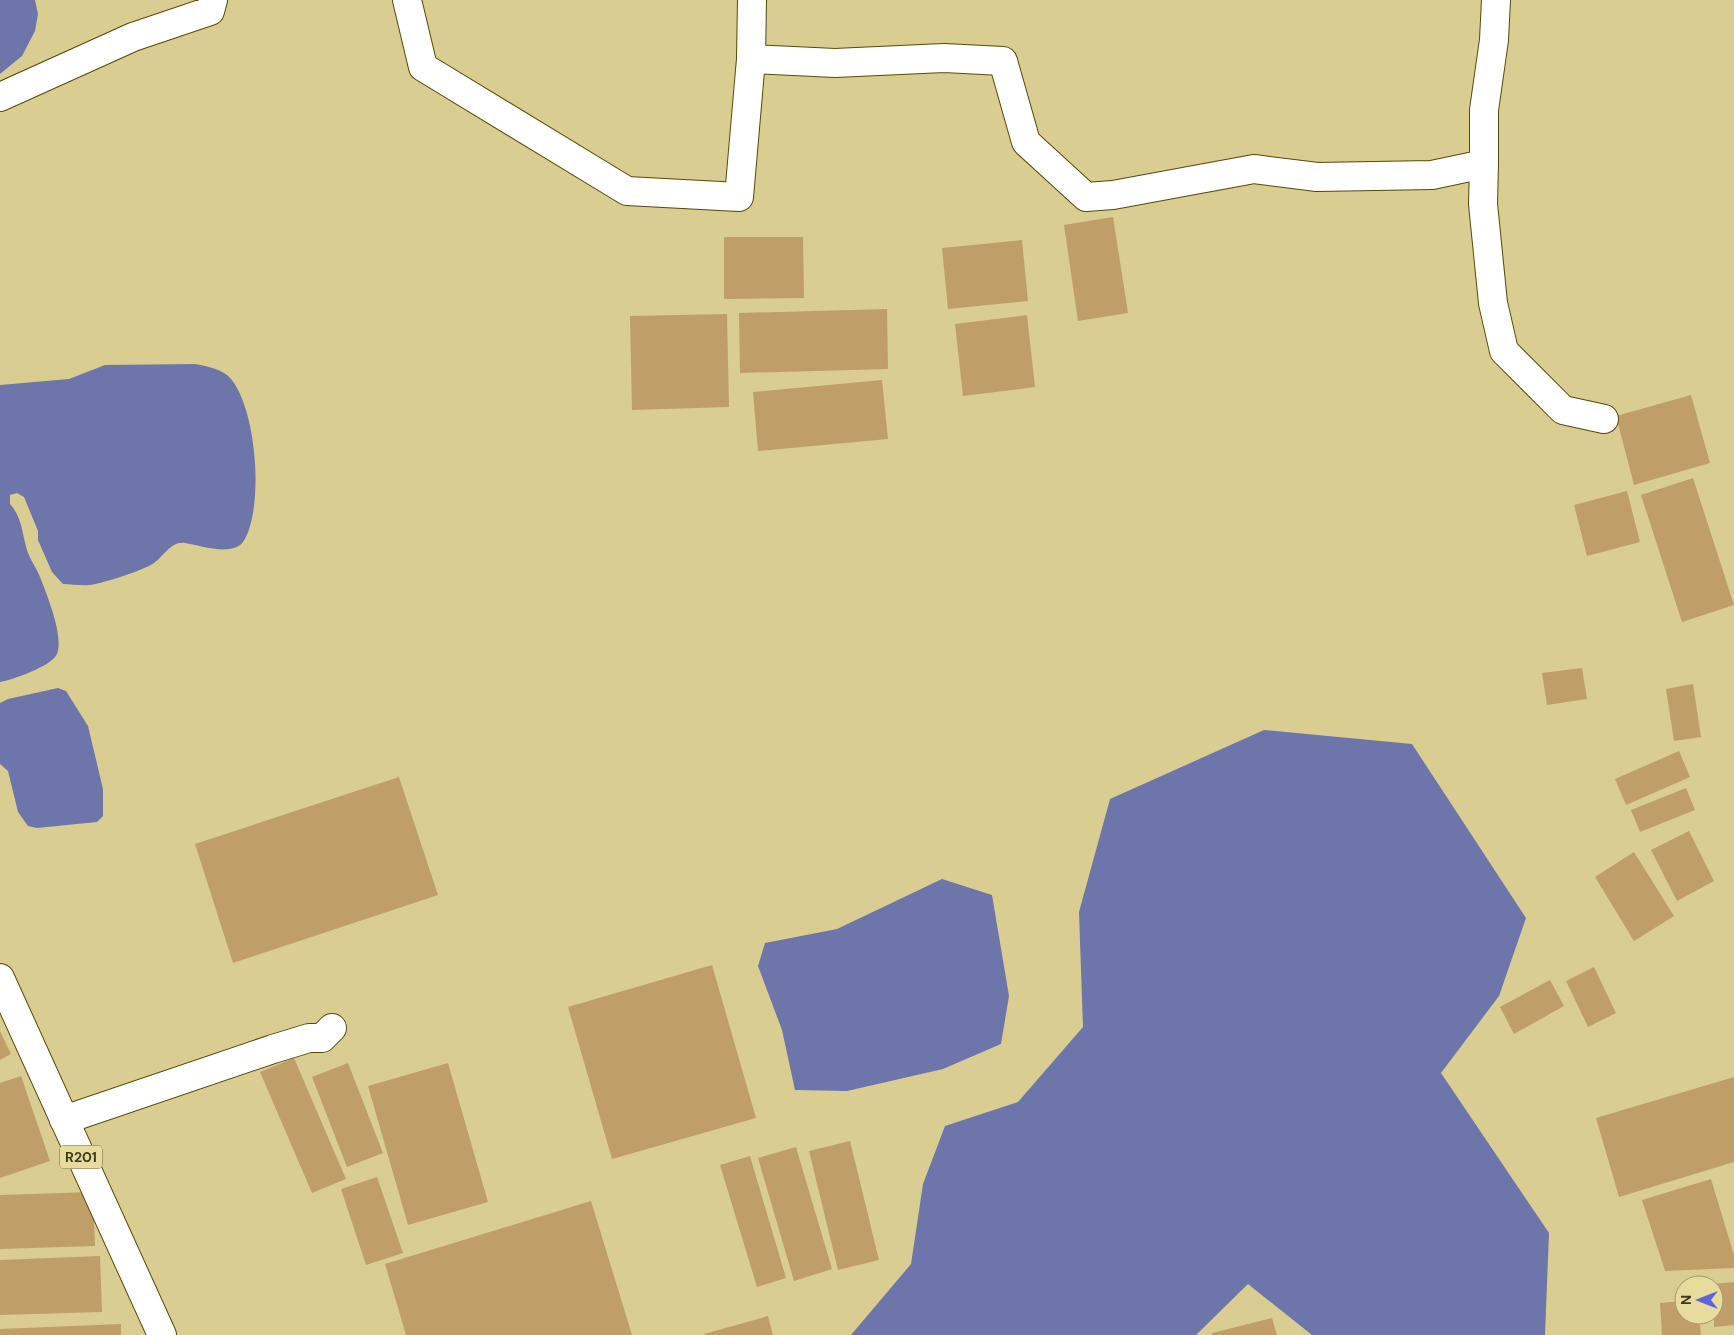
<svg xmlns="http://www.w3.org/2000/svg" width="1734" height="1335" font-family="'DM Sans',sans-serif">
<rect width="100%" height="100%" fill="#dacd91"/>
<path fill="#6e75aa" d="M0,0H35L38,14L35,31L22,56L0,74Z
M195,364C206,366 217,368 227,375C257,401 265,510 243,542C232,557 199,545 185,543C171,541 164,556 154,563C142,571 104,583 90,585C81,586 72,584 63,584L52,572L38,540V531L24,497L17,493L10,495V504C23,518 22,536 28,553C31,561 37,569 40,577C47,595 64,636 57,654C52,666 12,680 0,682V385L69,379L105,365Z
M58,688L66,691L88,726L103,789V816L97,822L37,828L28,826L18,812L8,771L0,764V703L8,699Z
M1264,730L1412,744L1526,918L1499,996L1441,1073L1549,1233L1545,1335H1312L1248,1284L1196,1335H851L911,1264L923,1184L945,1126L1018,1102L1083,1027L1079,912L1110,799Z
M942,879L992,895L1009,996L1001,1044L943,1069L847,1091L795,1090L782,1030L758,966L765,943L837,929Z"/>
<path fill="#c09e68" d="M1113,217L1128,313L1078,321L1064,225Z
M724,237H803L804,298L724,299Z
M1022,240L1028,301L948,309L942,248Z
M887,309L888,369L740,373L739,313Z
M727,314L729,407L632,410L630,316Z
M1027,315L1035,387L963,396L955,324Z
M882,380L888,439L758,451L753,392Z
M1691,395L1710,463L1634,485L1616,416Z
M1693,478L1734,605L1682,622L1641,495Z
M1627,491L1640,542L1587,556L1574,505Z
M1582,668L1587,699L1547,705L1542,673Z
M1693,684L1701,737L1674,741L1666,689Z
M1679,751L1690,777L1626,805L1615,779Z
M399,777L438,895L233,963L195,844Z
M1686,788L1695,810L1640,832L1631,810Z
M1689,831L1714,881L1677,901L1651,850Z
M1634,852L1674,916L1634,941L1595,877Z
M712,965L756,1118L612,1159L568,1007Z
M1594,967L1616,1013L1588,1027L1566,981Z
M1550,980L1564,1006L1514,1034L1500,1007Z
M0,1031L11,1054L0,1060Z
M294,1058L346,1179L312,1193L260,1072Z
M348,1063L383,1153L347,1167L312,1077Z
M448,1063L488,1202L408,1225L368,1086Z
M21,1076L50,1161L0,1178V1083Z
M1734,1077V1162L1619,1197L1596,1118Z
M850,1141L879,1260L838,1270L809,1151Z
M796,1147L832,1269L794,1281L758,1158Z
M750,1156L786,1278L757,1287L720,1165Z
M377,1177L403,1253L366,1265L341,1189Z
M1711,1179L1734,1255V1268L1665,1271L1642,1200Z
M93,1192L95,1246L0,1249V1195Z
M591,1201L632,1335H406L385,1264Z
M100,1256L102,1312L0,1315V1260Z
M1734,1282V1325L1714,1327V1284Z
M1684,1301V1315H1699L1701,1335H1662L1660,1303Z
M768,1316L773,1335H705L704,1334Z
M1272,1318L1277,1335H1212V1333Z
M121,1324V1335H0V1329Z"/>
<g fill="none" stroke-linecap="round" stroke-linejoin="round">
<defs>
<path id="street" d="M407,0L423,67L627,191L739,197L751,59L752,0
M751,59L835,63L944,58L1003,61L1026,142L1086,197L1113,195L1254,169L1317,177L1432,175L1484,164V110L1494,40L1496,0
M0,97L133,37L210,11L213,0
M1484,164L1483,204L1493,303L1504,351L1563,410L1604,419
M64,1120L273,1049L309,1038H322L332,1028"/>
<path id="primary" d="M0,978L162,1335"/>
</defs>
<use href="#street" stroke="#554908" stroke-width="30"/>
<use href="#primary" stroke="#554908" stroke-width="30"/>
<use href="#street" stroke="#fff" stroke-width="28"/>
<use href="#primary" stroke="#fff" stroke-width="28"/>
</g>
<g text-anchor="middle" stroke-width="5" stroke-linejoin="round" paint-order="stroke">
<rect fill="#e7db9e" stroke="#716a46" stroke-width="1" x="60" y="1145.5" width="42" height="23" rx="4"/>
<g font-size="14" font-weight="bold" fill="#3f3921">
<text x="81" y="1162">R201</text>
</g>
</g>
<g transform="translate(1699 1300) rotate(270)"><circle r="24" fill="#e7db9e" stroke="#a49a6c"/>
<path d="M0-4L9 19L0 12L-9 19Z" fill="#5f63db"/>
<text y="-8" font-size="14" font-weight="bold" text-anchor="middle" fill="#3f3921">N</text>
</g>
</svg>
